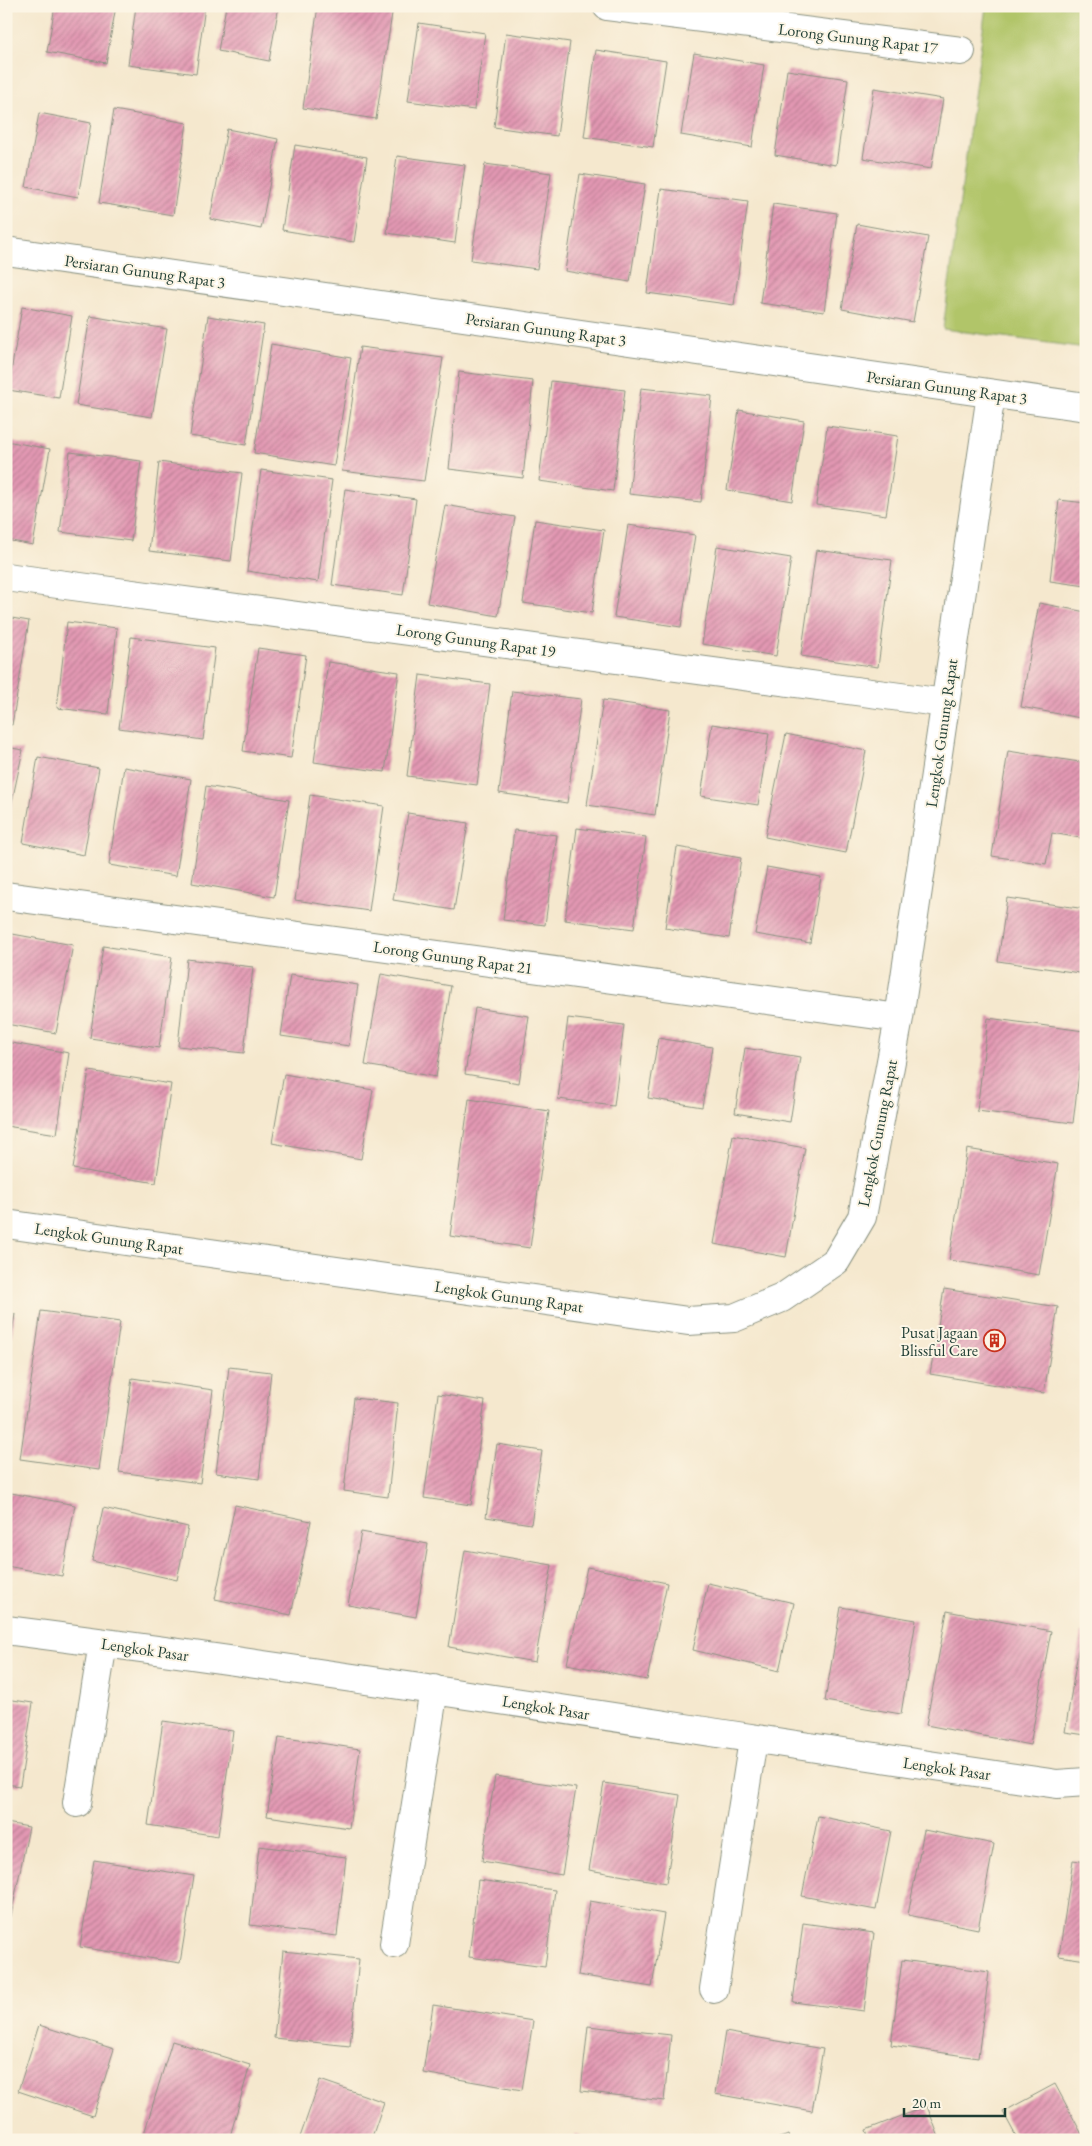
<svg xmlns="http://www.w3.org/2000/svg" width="1092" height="2146" font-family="'EB Garamond',serif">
<defs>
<pattern id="building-hatch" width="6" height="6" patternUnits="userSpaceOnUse" patternTransform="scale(1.25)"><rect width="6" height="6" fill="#e398b3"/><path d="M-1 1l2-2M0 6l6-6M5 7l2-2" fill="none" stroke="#b77d92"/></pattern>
</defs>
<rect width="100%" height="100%" fill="#fcf5e5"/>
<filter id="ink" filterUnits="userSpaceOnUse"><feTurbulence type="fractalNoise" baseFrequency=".02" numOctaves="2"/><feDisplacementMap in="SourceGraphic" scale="10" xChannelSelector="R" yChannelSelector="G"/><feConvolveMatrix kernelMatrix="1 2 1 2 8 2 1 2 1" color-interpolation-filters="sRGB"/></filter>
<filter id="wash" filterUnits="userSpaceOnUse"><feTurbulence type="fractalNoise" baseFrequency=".0096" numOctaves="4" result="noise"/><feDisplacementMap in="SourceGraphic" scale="20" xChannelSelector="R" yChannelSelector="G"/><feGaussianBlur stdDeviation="1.12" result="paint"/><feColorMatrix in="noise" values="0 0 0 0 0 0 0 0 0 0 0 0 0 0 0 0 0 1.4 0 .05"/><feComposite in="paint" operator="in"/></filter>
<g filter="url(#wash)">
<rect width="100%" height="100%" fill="#f5e8ce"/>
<path fill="#b1c569" stroke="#68814e" d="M986,6H1086V348L943,329Z"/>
<g id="blocks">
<path fill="url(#building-hatch)" d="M55,6H116L106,63L47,52Z
M136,6H205L196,74L128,65Z
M226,6H279L269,61L218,51Z
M318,6L393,7L376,119L303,108Z
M419,23L485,33L474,110L408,101Z
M506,33L570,42L557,136L494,127Z
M596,50L666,61L653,147L584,137Z
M694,53L764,65L752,147L681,135Z
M787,70L848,79L836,165L775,155Z
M874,88L943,99L931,169L863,158Z
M114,110L187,123L173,215L99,203Z
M39,113L91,123L78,197L26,187Z
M227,129L278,139L261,229L210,219Z
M295,145L367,157L354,242L282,230Z
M397,156L465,165L455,243L387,233Z
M485,164L551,173L537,269L471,260Z
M580,174L645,184L630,282L565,271Z
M661,189L748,201L734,305L647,293Z
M773,204L837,213L824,312L760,303Z
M857,224L928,237L913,322L842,309Z
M22,307L72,316L59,398L8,390Z
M90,316L167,329L152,417L76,405Z
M208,316L264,325L246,445L190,436Z
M271,344L351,358L334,466L254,453Z
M360,347L443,358L424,481L342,471Z
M459,372L533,381L523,478L449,469Z
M551,381L625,390L613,491L539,481Z
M641,388L712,396L701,502L629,494Z
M739,410L804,421L792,501L727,490Z
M827,426L898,436L886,515L816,505Z
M6,441L50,449L33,545L6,540Z
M70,452L141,461L131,541L60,532Z
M159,462L242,473L231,561L149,551Z
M261,470L332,480L318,582L247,571Z
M345,489L416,499L403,595L332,585Z
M1059,500L1086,503V586L1050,581Z
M445,505L515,517L498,616L427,603Z
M535,520L604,530L592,613L523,603Z
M628,525L695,535L681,627L614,617Z
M717,546L791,558L776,656L702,644Z
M816,550L892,560L878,667L801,656Z
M1039,603L1086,612V719L1021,707Z
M6,617L29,621L12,725L6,724Z
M67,622L117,628L108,714L57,708Z
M131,637L215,648L203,740L119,728Z
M258,648L306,655L291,758L243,751Z
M328,662L399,672L385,772L314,762Z
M420,675L490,684L477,785L407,776Z
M512,691L581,699L567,803L499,793Z
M603,700L670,710L655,815L587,805Z
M712,724L769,733L758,805L701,796Z
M786,734L866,751L846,853L765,837Z
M6,747L23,750L7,825H6Z
M1008,751L1086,763V839L1052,833L1046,864L992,856Z
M38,757L99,768L84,855L23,843Z
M124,767L191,779L176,876L109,865Z
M206,786L289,800L274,897L192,883Z
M310,795L384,806L369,911L295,900Z
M408,813L468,823L454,910L393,900Z
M577,828L646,837L634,929L565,920Z
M514,830L557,835L545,925L503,920Z
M677,847L741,858L729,938L665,928Z
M767,867L821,877L810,943L755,934Z
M1007,898L1086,909V974L998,961Z
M7,933L73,945L56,1033L6,1024Z
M103,946L172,957L159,1048L90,1038Z
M187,959L253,967L244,1053L178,1046Z
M381,974L451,986L436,1077L365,1065Z
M290,975L358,985L349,1046L281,1036Z
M475,1008L529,1016L519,1083L465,1074Z
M568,1018L624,1025L614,1106L558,1099Z
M988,1018L1084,1031L1073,1123L977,1111Z
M658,1038L712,1047L702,1107L648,1098Z
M6,1042L69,1053L57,1134L6,1126Z
M745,1048L800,1057L790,1122L735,1113Z
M89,1071L171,1084L156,1183L73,1169Z
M284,1074L373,1090L361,1159L272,1143Z
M469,1099L549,1111L530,1248L450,1236Z
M733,1135L805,1148L786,1257L714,1244Z
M967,1149L1058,1164L1039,1275L949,1260Z
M944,1289L1058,1307L1044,1393L930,1374Z
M41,1311L120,1322L99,1470L20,1459Z
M6,1312L15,1314L7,1364H6Z
M229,1367L271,1372L259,1479L216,1473Z
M132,1378L213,1390L200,1483L119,1472Z
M438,1394L485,1401L471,1505L424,1498Z
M354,1398L398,1403L388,1497L344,1491Z
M497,1444L542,1451L531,1524L486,1517Z
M6,1492L75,1505L62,1576L6,1566Z
M235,1505L311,1521L291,1615L215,1599Z
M103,1508L188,1527L177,1580L92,1561Z
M361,1532L428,1544L416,1617L348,1605Z
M465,1550L552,1565L535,1662L449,1647Z
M587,1567L667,1583L647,1680L567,1664Z
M708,1583L794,1603L779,1671L693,1650Z
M841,1607L916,1620L901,1714L825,1701Z
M947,1611L1051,1631L1030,1745L926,1725Z
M1081,1633H1086V1735L1065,1732Z
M6,1699L33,1703L20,1786L6,1784Z
M163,1721L233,1731L218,1836L148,1825Z
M279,1737L360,1749L349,1828L267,1816Z
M495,1776L576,1788L562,1875L482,1861Z
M604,1783L680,1795L666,1883L589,1870Z
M818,1816L891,1831L876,1910L802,1896Z
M6,1823L29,1827L11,1916L6,1915Z
M924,1830L994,1844L978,1929L908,1915Z
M259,1846L346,1857L337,1936L250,1925Z
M94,1860L194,1876L180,1963L80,1947Z
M1073,1860L1086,1862V1960L1059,1956Z
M478,1880L555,1890L545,1967L469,1957Z
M590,1901L664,1914L652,1987L578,1975Z
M803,1923L874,1933L864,2011L793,2002Z
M283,1951L359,1959L350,2046L274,2038Z
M902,1960L989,1972L978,2058L891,2045Z
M433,2005L533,2021L522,2090L423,2073Z
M39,2025L114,2049L93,2116L18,2091Z
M588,2026L671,2035L664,2101L581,2091Z
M725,2032L823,2049L812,2111L715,2094Z
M172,2041L250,2065L229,2140H152L143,2137Z
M320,2080L384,2102L371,2140H299Z
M1055,2084L1085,2140H1018L1003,2112Z
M927,2106L940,2140H869L866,2130Z
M575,2134L594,2139V2140H573Z
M789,2135L791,2140H776V2139Z"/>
</g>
</g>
<g filter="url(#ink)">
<use href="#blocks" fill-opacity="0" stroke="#8a9281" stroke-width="1"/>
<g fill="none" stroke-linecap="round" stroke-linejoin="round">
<defs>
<path id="minor" d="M607,6L961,51
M6,251L1086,407
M6,577L945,703
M6,896L899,1018
M6,1224L688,1321L734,1318L782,1298L836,1261L862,1217L899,1018L991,394
M6,1630C358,1675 707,1733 1057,1784L1086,1782
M77,1803L103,1643
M394,1944L434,1689
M714,1989L753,1740"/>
</defs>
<use href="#minor" stroke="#8a9281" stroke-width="30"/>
<use href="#minor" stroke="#fff" stroke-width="28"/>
</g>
</g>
<defs>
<symbol id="building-ring" viewBox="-11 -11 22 22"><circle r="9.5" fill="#fcf5e5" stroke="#c8321e" stroke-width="1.5"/><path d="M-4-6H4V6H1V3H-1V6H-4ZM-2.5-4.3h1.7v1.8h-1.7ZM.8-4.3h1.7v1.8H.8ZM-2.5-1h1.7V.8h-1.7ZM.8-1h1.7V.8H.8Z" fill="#c8321e"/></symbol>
</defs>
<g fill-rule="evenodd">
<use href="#building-ring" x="982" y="1328" width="25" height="25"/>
</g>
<g text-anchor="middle" stroke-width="4" stroke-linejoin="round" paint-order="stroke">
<g font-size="16" fill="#1f3d34" stroke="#fcf5e5">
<text transform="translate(858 38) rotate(7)" y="6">Lorong Gunung Rapat 17</text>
<text transform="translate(145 271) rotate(8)" y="6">Persiaran Gunung Rapat 3</text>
<text transform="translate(546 329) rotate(8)" y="6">Persiaran Gunung Rapat 3</text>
<text transform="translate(947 387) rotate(8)" y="6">Persiaran Gunung Rapat 3</text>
<text transform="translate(476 640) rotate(8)" y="6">Lorong Gunung Rapat 19</text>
<text transform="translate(941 733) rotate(-82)" y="6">Lengkok Gunung Rapat</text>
<text transform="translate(453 957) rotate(8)" y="6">Lorong Gunung Rapat 21</text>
<text transform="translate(877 1133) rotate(-79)" y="6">Lengkok Gunung Rapat</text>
<text transform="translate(109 1238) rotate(8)" y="6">Lengkok Gunung Rapat</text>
<text transform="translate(509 1296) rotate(8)" y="6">Lengkok Gunung Rapat</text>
<text transform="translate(145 1649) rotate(8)" y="6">Lengkok Pasar</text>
<text transform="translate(546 1707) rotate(9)" y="6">Lengkok Pasar</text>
<text transform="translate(947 1768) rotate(8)" y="6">Lengkok Pasar</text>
</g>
<g font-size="16" fill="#1f3d34" stroke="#fcf5e5" text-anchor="end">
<text x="978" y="1338">Pusat Jagaan<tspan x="978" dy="18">Blissful Care</tspan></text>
</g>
</g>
<rect width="1092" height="2146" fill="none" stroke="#fcf5e5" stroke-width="25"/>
<path d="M904 2108v8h101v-8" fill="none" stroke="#1f3d34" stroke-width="2.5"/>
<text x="912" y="2108" font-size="15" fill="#1f3d34" stroke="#fcf5e5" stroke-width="4" paint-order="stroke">20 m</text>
</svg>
